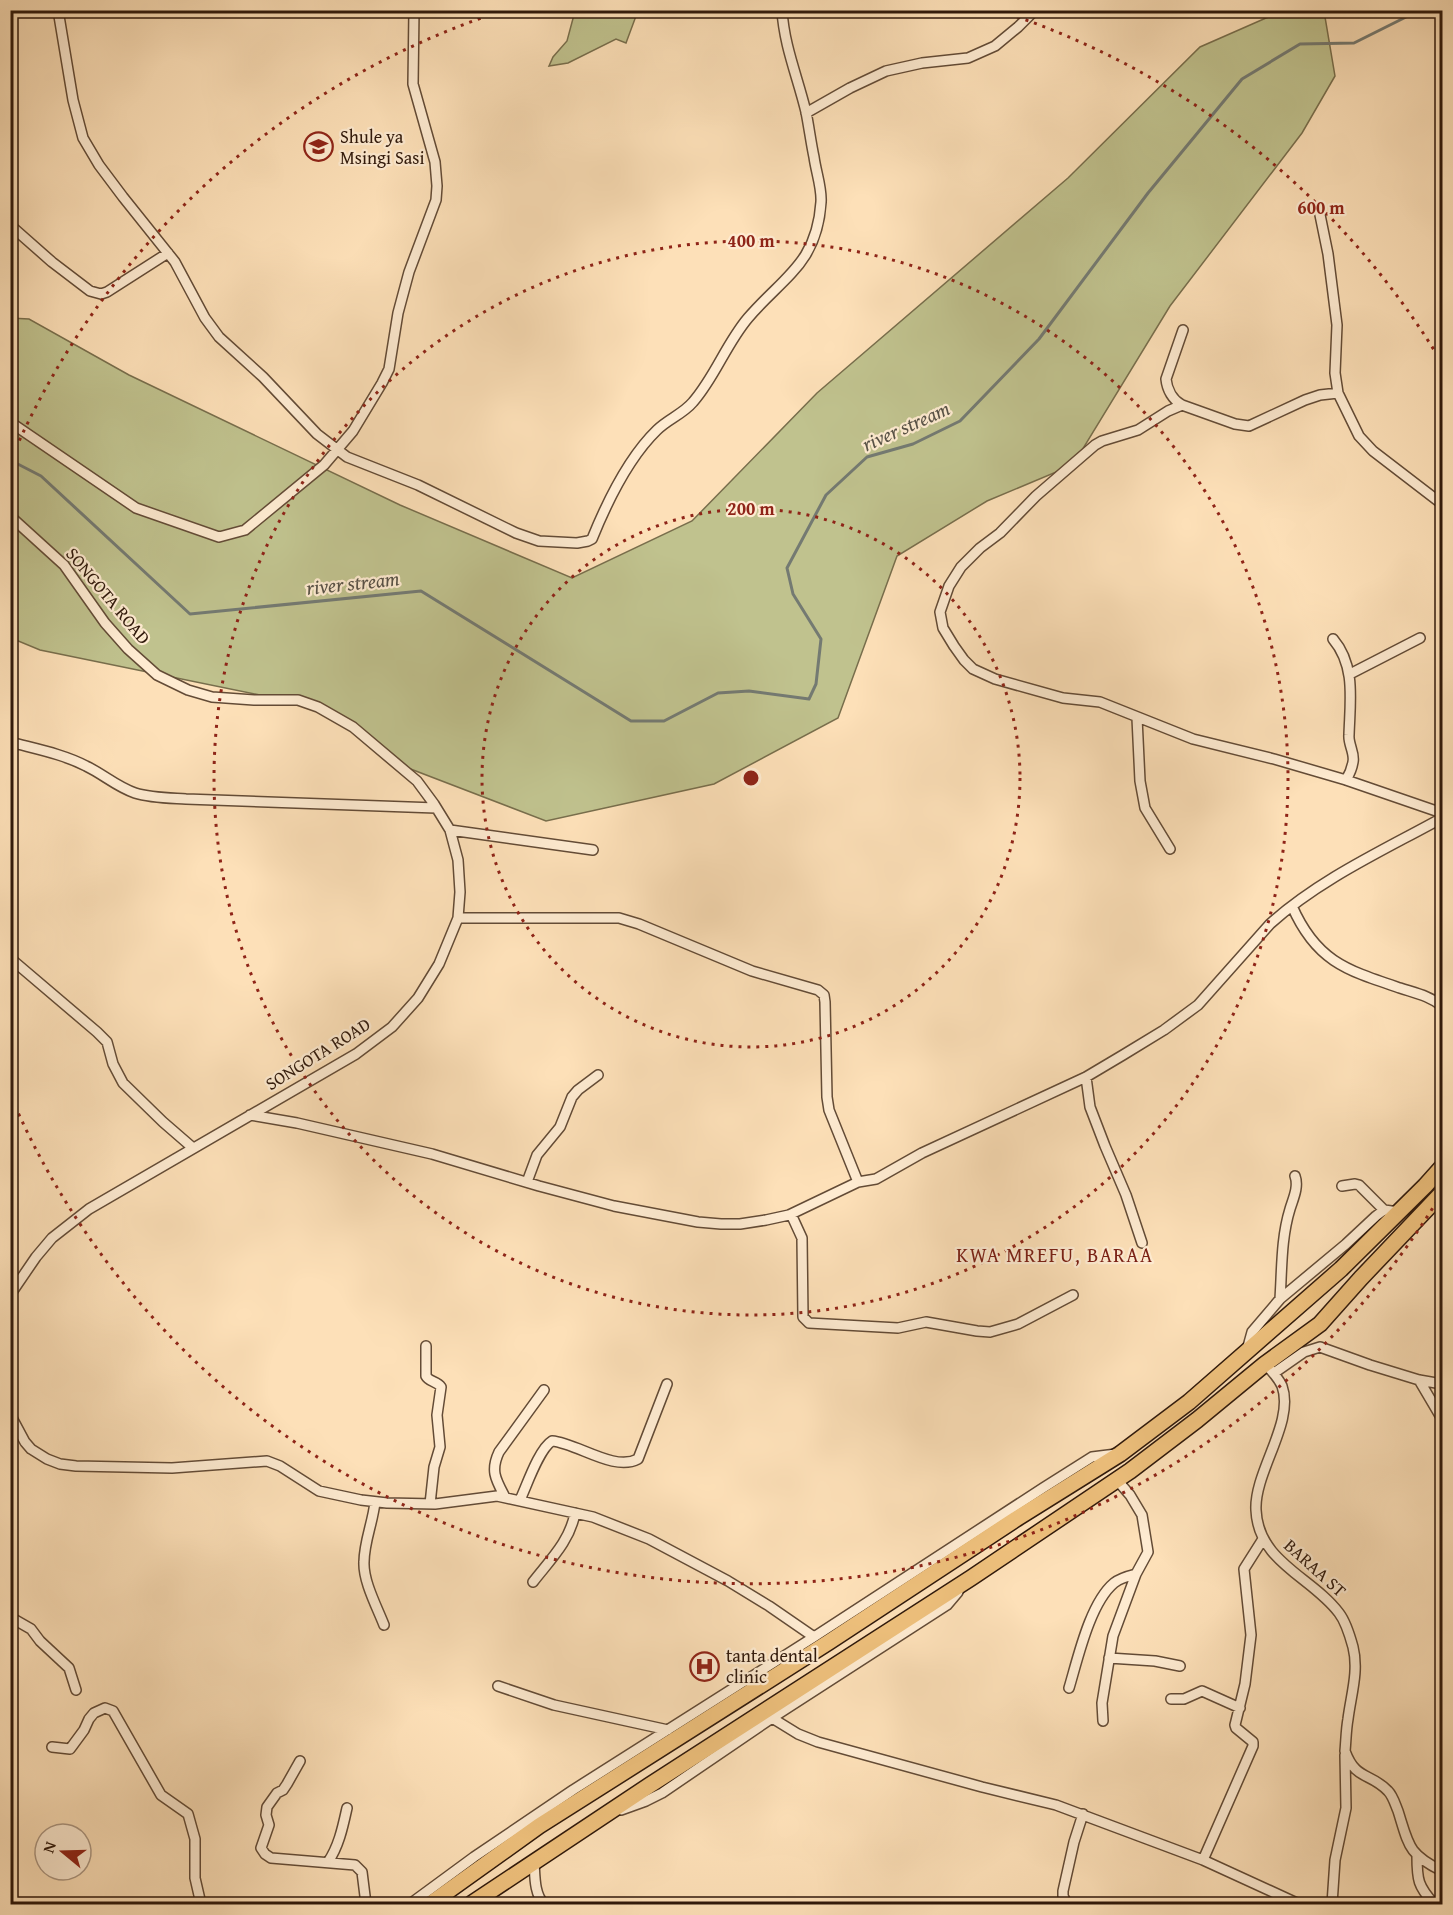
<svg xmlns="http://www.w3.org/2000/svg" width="1453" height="1915" font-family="'Gentium Book Plus',serif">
<rect width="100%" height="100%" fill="#fde0b8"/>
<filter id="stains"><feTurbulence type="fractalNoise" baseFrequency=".00333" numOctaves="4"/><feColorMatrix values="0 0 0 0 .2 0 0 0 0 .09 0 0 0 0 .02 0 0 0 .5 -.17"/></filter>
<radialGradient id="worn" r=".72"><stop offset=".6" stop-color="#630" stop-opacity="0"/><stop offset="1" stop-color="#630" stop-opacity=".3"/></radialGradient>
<path fill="#c0c28e" stroke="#786e4c" stroke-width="1.5" d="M575,11H639L636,16L626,43L616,39L568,63L549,66L553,57L567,41Z
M1282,11H1324L1335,76L1302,133L1170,306L1073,465L987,501L897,556L838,718L714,784L546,821L395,763L318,707L40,650L11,638L10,318L29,319L129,375L400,505L572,578L692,521L817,393L1068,178L1200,47Z"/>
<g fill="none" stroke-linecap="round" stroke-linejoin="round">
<path stroke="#747a72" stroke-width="3" d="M10,460L41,476L190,614L421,591L631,721H664L718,693L749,691L809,699L816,684L821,639L793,594L787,568L826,495L867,457L913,444L960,421L1039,339L1148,193L1242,79L1300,44L1354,43L1420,10"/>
<defs>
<path id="minor" d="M58,10L73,100L83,138L99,165L123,197L175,262L205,318L219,337L263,377L317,434L347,457L418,485L516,533L539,541L577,543L588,541L592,539C607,502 628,458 657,430C668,419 683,414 693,402C715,377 726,344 748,318C783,277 817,264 821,202C822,188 816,172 814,157C811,143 809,127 806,112C798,78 784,46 782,10
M806,113L850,88L886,71L922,63L968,58L995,46L1018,27L1035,10
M1319,210L1328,254L1337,325L1335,373L1338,393L1359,436L1373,451L1442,504
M10,225L52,262L90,291L101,294L107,292L168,253
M1338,393L1320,395L1305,400L1249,426L1235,424L1182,405L1168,411L1138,430L1102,441L1095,445L1036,496L1000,533L980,548L961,567L949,586L940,612L943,628L954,646L964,660L973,669L995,679L1063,698L1100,702L1193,739L1274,759L1346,780L1442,813
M1182,405C1173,400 1167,390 1166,379L1183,330
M10,422L136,508L219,537L245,530L324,465L353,431L382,383L389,369L398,313L409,272L436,200L437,186L435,162L413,84L414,10
M10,516L64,565L105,623L128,649L157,675L188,690L212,697L254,700H298L318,707L353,727L417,781L434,804L450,830L458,860L460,892L458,918L439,964L418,998L392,1027L356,1054L89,1209L52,1238L36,1257L10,1295
M1333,639C1356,666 1350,701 1349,735C1348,744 1355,753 1353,762C1352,768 1349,775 1346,780
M1350,674L1420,638
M1137,718L1140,781L1145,808L1170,849
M10,742C36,749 63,754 86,766C103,774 117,787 135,793C151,798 170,798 186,799L436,808
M450,830L593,850
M1292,906C1316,961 1346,970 1400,988C1415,993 1430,996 1442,1006
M458,918H619L639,924L752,971L818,990L824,995L825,1002L827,1097L829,1110L858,1182
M10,958L97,1032L107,1042L113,1064L123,1083L163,1122L193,1148
M1086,1077L1090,1107L1105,1146L1126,1195L1142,1243
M250,1115L297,1123L432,1154L539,1186L614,1206L698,1222L721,1224H740L766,1220L789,1215L858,1182L876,1179L922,1153L1086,1077L1123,1055L1164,1030L1198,1005L1270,924C1320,879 1384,850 1442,818
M527,1182L537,1155L560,1127L572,1097L578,1090L598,1075
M1342,1186L1355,1184L1359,1185L1384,1210
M791,1214L802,1238L803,1317L809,1323L898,1328L926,1322L977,1331L990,1332L1018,1324L1073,1295
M1280,1299C1282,1269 1281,1238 1290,1209C1293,1199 1299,1187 1295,1176
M426,1346V1376C429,1382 437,1381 441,1387L437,1415L440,1447L434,1467L430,1504
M1247,1350L1252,1332L1280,1299L1346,1244L1376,1216L1384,1210L1399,1212
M1265,1364C1271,1370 1278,1377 1282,1386C1295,1422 1254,1472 1256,1510C1258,1562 1312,1577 1339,1613C1346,1622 1350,1636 1353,1647C1359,1671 1351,1695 1348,1719C1346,1730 1346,1741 1345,1751C1356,1781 1370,1772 1388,1791C1393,1796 1395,1804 1398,1811C1409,1846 1408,1854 1442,1871
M1274,1373L1304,1352L1320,1347L1370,1365L1419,1380L1442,1384
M1419,1380L1442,1419
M10,1414L25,1442L31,1449L47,1459L60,1464L76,1466L172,1468L267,1461L280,1466L319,1491L361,1500L387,1503L435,1504L497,1496L593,1517L649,1539L728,1581L769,1606L814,1637
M505,1497C496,1480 490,1471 499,1452L544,1390
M520,1500C527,1485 539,1449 552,1441C577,1443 614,1472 638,1459L667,1384
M375,1502C373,1522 364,1542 364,1562C363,1581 377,1607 384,1625
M533,1582C550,1560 570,1541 575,1513
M10,1617L31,1629L40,1641L69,1668L76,1690
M1109,1658L1155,1661L1180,1666
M498,1686L554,1705L668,1730
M1069,1688C1078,1658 1090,1603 1114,1583C1120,1578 1128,1576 1136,1574
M1171,1699H1184L1202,1691L1240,1708
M772,1718L798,1734L818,1742L982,1787L1056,1805L1203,1860L1299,1904
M1103,1721L1102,1703L1113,1636L1136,1574L1148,1552L1142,1515L1130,1495L1117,1480
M52,1747L70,1749L84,1730L89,1719L94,1713L105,1708L113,1711L161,1795L188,1814L195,1839V1878L201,1904
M300,1761L287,1784L283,1790L277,1793L267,1807L266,1815L269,1825L261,1848L265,1854L271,1858L355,1865L362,1872L366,1904
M621,1810L646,1801L662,1793L772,1718L947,1605L958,1592
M1417,1856C1417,1880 1418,1886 1434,1904
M1203,1860L1253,1746V1742L1236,1728L1235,1725L1245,1684L1251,1635L1244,1569L1263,1539
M328,1862C339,1846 343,1826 347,1808
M534,1862C535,1875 534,1894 544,1904
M483,1896L496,1904
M410,1904L474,1857L573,1790L814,1637L1043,1488L1092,1457L1116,1454
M1067,1904L1063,1896V1891L1074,1842L1083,1814
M1332,1904L1335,1860L1346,1808L1345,1755"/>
<path id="trunk" d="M430,1904L539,1826L829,1642L1016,1519L1120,1454L1189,1402L1341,1269L1425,1186L1442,1167
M471,1904L650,1785L971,1578L1130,1471L1197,1420L1265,1364L1320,1324L1361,1278L1442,1193"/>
</defs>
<use href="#minor" stroke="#634b36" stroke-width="12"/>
<use href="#trunk" stroke="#30190b" stroke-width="18"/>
<use href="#minor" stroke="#feebd1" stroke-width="9"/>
<use href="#trunk" stroke="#eec07c" stroke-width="15"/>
</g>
<g fill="none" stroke="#8f2418" stroke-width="3" stroke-dasharray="3 6">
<circle cx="751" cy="778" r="269"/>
<circle cx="751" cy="778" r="537"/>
<path d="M1442 1193A806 806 0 0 1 12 1099M12 457A806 806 0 0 1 502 11M1000 11A806 806 0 0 1 1442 363"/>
</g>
<defs>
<symbol id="school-ring" viewBox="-11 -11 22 22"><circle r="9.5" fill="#feebd1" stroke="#8f2418" stroke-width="1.5"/><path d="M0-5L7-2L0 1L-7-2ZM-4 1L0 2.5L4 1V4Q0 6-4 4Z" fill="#8f2418"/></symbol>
<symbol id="hospital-ring" viewBox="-11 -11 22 22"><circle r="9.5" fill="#feebd1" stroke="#8f2418" stroke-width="1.5"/><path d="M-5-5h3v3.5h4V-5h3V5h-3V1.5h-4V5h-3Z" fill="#8f2418"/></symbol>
</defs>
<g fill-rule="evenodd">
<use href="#school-ring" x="302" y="130" width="33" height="33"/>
<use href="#hospital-ring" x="688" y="1650" width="33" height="33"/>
</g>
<g text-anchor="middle" stroke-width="4.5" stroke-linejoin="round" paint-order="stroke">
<g font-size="18" fill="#30190b" stroke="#feebd1" text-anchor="start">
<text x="340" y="143">Shule ya<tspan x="340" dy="21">Msingi Sasi</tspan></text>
<text x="726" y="1662">tanta dental<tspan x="726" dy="21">clinic</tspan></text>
</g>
<g font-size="18" fill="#30190b" stroke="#feebd1">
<text transform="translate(108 596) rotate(50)" y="6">SONGOTA ROAD</text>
<text transform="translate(318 1054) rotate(-32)" y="6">SONGOTA ROAD</text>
<text transform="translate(1315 1568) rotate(42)" y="6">BARAA ST</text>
</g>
<g font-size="20" font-style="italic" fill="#585247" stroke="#feebd1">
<text transform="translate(906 426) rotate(-24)" y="7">river stream</text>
<text transform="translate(353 583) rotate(-6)" y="7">river stream</text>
</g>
<g font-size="20" letter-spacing="1.5" fill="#7a1f14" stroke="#feebd1">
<text x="1055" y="1262">KWA MREFU, BARAA</text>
</g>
</g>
<circle cx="751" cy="778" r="9" fill="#8f2418" stroke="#feebd1" stroke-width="3"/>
<g font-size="18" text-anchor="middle" font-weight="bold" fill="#8f2418" stroke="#feebd1" stroke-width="4.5" stroke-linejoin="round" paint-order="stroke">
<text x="1321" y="214">600 m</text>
<text x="751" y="247">400 m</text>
<text x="751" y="515">200 m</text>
</g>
<rect width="1453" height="1915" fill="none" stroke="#fde0b8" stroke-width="36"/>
<rect x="12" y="12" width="1429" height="1891" fill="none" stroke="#30190b" stroke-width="3"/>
<rect x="18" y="18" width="1417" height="1879" fill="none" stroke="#30190b" stroke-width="1.5"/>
<g transform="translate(63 1852) rotate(289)"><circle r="28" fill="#feebd1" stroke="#ac9782" stroke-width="1.5"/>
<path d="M0-4.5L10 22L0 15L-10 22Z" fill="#8f2418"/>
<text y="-9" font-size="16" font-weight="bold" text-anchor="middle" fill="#30190b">N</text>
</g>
<rect width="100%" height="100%" filter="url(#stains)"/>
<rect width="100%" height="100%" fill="url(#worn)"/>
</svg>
